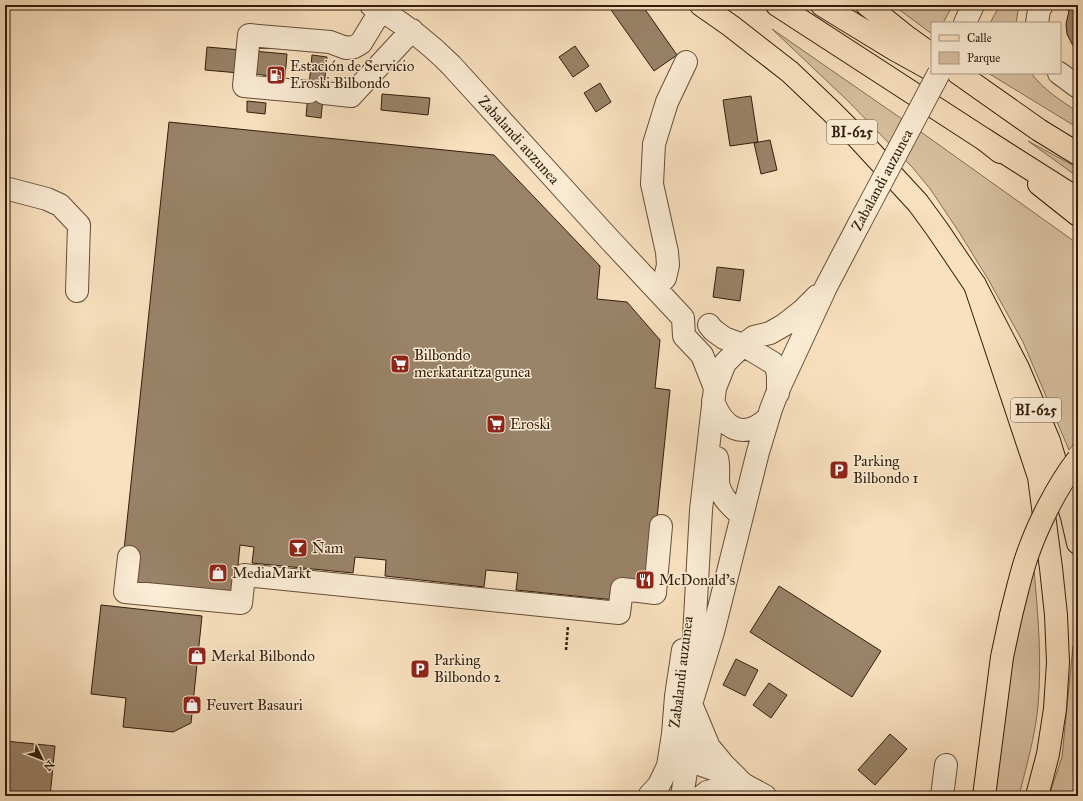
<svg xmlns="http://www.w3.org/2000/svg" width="1083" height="801" font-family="'IM FELL Great Primer',serif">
<rect width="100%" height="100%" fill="#f9e1bf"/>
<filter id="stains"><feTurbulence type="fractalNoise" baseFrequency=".005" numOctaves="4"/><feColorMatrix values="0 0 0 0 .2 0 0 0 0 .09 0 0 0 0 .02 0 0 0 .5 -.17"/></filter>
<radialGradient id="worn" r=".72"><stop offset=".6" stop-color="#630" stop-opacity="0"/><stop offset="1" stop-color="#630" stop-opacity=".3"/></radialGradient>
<path fill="#d7c0a0" stroke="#846e56" d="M893,5H953L943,23H932V34Z
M1000,5H1019L1016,23H990Z
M772,29L928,137L1078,244V438L1069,450L1023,342L988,279L959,232L931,190L912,167L848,101Z
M988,73H1031C1044,90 1060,100 1078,112V128Z
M1028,141L1078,168V177Z
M1034,569C1038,615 1042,660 1038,706C1035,737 1026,767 1019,796H994L1011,659Z
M1073,646L1078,708V796H1049L1062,757Z"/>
<path fill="#998369" stroke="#321d0b" d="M615,5H642L677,55L654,71L609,7Z
M1069,5H1078V52L1072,44L1067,34L1066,24L1069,11L1066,9Z
M575,46L589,66L573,77L559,57Z
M207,47L287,54L285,77L205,70Z
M312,55L327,57L321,118L306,116Z
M600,83L611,102L596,112L584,93Z
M382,94L430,98L428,115L381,110Z
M751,96L758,142L730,146L723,100Z
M247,101L266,103L265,114L247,112Z
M169,122L494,155L600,266L597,299L627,302L660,340L655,388L670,390L650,587L615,600L516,590L518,573L486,570L484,587L385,576L386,560L355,557L353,573L252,563L254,547L240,545L235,596L133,585L124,550Z
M770,140L777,170L761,174L754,143Z
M717,267L744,270L740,301L713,297Z
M779,586L881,651L852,697L750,632Z
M101,605L202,616L191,723L173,732L123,727L126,698L91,694Z
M736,659L758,670L745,696L723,685Z
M769,683L787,695L771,718L753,705Z
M890,734L907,749L875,785L858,770Z
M5,741L55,746L50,796H5Z"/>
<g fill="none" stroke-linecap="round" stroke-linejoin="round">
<defs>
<path id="minor" d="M371,5C401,21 427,41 451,65L610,240L683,318L684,336L702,355L715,388
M965,23L973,5
M1037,23L1039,10L1042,5
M1059,73L1078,87
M309,92L244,86L249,35L330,42L346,48L354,47L361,43L381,10
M324,93L351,96L412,30
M5,188L47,199L60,205L79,225L77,291
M655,288L665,278L668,265L667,252L652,184L654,144L667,102L686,62
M709,325L713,330L724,338L743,345L773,363L777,369L778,377V393
M713,401C724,430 744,440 768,418
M717,458C719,465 718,472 718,480C718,495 732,507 742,516
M129,557L125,592L241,603L244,575L619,613L622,589L655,593L661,526
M692,673L701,510L715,388L725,363L743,345L754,337L770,333L784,325L802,311L817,296
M688,760L721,772L765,796
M742,783L723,764L709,747L691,704L713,632L758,452L771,409L780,386L826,287L859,224
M649,796L659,785L668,766L673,734L676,696L683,650
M682,796L688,760L690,710
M702,796L707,792L742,783
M942,796L946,765"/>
<path id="major" d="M701,5L731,26L790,72L830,110L859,139L918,203L937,229L975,285L1018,368L1049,441L1072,517L1078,543
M777,5L985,140L1000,152
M822,5L894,49L932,70
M867,5L907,37L932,55
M958,73L1039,130L1078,154
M1039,184L1078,215"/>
<path id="highway" d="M985,140L1078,199
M975,285L1039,477L1051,568L1056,615L1058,662L1055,709L1048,754L1037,796
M984,796L1002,657L1011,615"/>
</defs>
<use href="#minor" stroke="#644e38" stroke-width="24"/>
<use href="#major" stroke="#321d0b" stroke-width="24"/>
<use href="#highway" stroke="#321d0b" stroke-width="24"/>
<path stroke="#321d0b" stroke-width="2.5" stroke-dasharray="3 2" stroke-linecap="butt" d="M566,650L568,626"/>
<use href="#minor" stroke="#fbecd5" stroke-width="22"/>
<use href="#major" stroke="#f9e1bf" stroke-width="22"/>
<use href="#highway" stroke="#f9e1bf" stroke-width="22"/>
<defs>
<path id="minor-bridge" d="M859,224L939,73"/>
<path id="highway-bridge" d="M1011,615C1016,596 1020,577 1026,559C1037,526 1057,486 1078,459"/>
</defs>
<use href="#minor-bridge" stroke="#644e38" stroke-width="24" stroke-linecap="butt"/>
<use href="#highway-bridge" stroke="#321d0b" stroke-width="24" stroke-linecap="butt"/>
<use href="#minor-bridge" stroke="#fbecd5" stroke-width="22"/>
<use href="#highway-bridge" stroke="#f9e1bf" stroke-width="22"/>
</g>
<defs>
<symbol id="fuel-square" viewBox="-11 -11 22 22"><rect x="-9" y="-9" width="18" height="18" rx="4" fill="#8f2418" stroke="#fbecd5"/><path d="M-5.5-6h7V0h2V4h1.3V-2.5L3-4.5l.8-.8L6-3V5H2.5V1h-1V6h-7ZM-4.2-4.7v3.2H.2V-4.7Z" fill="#fff"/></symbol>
<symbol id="supermarket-square" viewBox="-11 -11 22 22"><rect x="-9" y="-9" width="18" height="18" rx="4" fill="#8f2418" stroke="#fbecd5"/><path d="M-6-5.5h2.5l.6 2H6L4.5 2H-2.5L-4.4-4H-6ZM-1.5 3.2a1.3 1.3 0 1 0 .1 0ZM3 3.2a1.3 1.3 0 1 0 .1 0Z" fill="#fff"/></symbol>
<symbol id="parking-square" viewBox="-11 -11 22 22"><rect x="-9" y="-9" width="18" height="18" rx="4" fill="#8f2418" stroke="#fbecd5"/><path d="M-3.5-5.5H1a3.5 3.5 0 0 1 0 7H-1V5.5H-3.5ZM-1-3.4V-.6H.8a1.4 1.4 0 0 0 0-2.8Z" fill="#fff"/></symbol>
<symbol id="bar-square" viewBox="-11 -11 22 22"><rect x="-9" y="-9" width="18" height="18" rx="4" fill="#8f2418" stroke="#fbecd5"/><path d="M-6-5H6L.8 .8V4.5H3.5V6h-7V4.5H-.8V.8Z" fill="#fff"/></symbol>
<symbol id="shop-square" viewBox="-11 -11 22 22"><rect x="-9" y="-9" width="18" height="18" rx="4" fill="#8f2418" stroke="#fbecd5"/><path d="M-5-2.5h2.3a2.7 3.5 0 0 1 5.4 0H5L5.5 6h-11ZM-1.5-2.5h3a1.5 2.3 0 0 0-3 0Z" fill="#fff"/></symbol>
<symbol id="restaurant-square" viewBox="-11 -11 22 22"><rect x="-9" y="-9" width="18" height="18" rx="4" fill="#8f2418" stroke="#fbecd5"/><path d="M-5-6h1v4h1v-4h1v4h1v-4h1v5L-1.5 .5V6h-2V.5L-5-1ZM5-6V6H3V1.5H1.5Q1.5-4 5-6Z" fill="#fff"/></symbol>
</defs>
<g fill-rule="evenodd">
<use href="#fuel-square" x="265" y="64" width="22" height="22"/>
<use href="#supermarket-square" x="389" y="353" width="22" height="22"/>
<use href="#supermarket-square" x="485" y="413" width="22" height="22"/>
<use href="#parking-square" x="828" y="459" width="22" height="22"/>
<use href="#bar-square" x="287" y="537" width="22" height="22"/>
<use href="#shop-square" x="207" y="562" width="22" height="22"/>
<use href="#restaurant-square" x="634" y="569" width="22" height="22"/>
<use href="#shop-square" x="186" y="645" width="22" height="22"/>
<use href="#parking-square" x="409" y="658" width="22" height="22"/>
<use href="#shop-square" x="181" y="694" width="22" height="22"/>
</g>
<g text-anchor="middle" stroke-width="3" stroke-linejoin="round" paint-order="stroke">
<g fill="#fbecd5" stroke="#6e5b48" stroke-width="1">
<rect x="827" y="120" width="50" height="24" rx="3"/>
<rect x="1011" y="398" width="50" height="24" rx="3"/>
</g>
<g font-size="14" font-weight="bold" fill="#321d0b">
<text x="852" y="137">BI-625</text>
<text x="1036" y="415">BI-625</text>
</g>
<g font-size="15" fill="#321d0b" stroke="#fbecd5" text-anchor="start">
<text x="290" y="71">Estación de Servicio<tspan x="290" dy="17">Eroski Bilbondo</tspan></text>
<text x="414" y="360">Bilbondo<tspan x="414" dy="17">merkataritza gunea</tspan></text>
<text x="510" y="429">Eroski</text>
<text x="853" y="466">Parking<tspan x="853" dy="17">Bilbondo 1</tspan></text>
<text x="312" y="553">Ñam</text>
<text x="232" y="578">MediaMarkt</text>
<text x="659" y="585">McDonald's</text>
<text x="211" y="661">Merkal Bilbondo</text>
<text x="434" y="665">Parking<tspan x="434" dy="17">Bilbondo 2</tspan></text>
<text x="206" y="710">Feuvert Basauri</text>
</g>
<g font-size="15" fill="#321d0b" stroke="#fbecd5">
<text transform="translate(519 140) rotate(48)" y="5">Zabalandi auzunea</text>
<text transform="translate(882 180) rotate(-62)" y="5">Zabalandi auzunea</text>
<text transform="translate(681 672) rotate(-83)" y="5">Zabalandi auzunea</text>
</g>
</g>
<rect width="1083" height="801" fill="none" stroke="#f9e1bf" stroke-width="20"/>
<rect x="6" y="6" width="1071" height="789" fill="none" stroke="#321d0b" stroke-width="2"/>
<rect x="10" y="10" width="1063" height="781" fill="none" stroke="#321d0b"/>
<rect x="931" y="22" width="130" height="52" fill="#fbecd5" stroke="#ab9984"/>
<rect x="939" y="35" width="20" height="6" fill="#f9e1bf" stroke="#ab9984"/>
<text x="967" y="42" font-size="12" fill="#321d0b">Calle</text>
<rect x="939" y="52" width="20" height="12" fill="#d7c0a0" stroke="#ab9984"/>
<text x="967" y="62" font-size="12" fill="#321d0b">Parque</text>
<g transform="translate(42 759) rotate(133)" stroke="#fbecd5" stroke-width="3" paint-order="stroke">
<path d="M0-3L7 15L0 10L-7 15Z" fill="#321d0b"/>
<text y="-6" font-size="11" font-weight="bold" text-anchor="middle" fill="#321d0b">N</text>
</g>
<rect width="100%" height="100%" filter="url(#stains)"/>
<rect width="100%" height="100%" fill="url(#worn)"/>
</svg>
